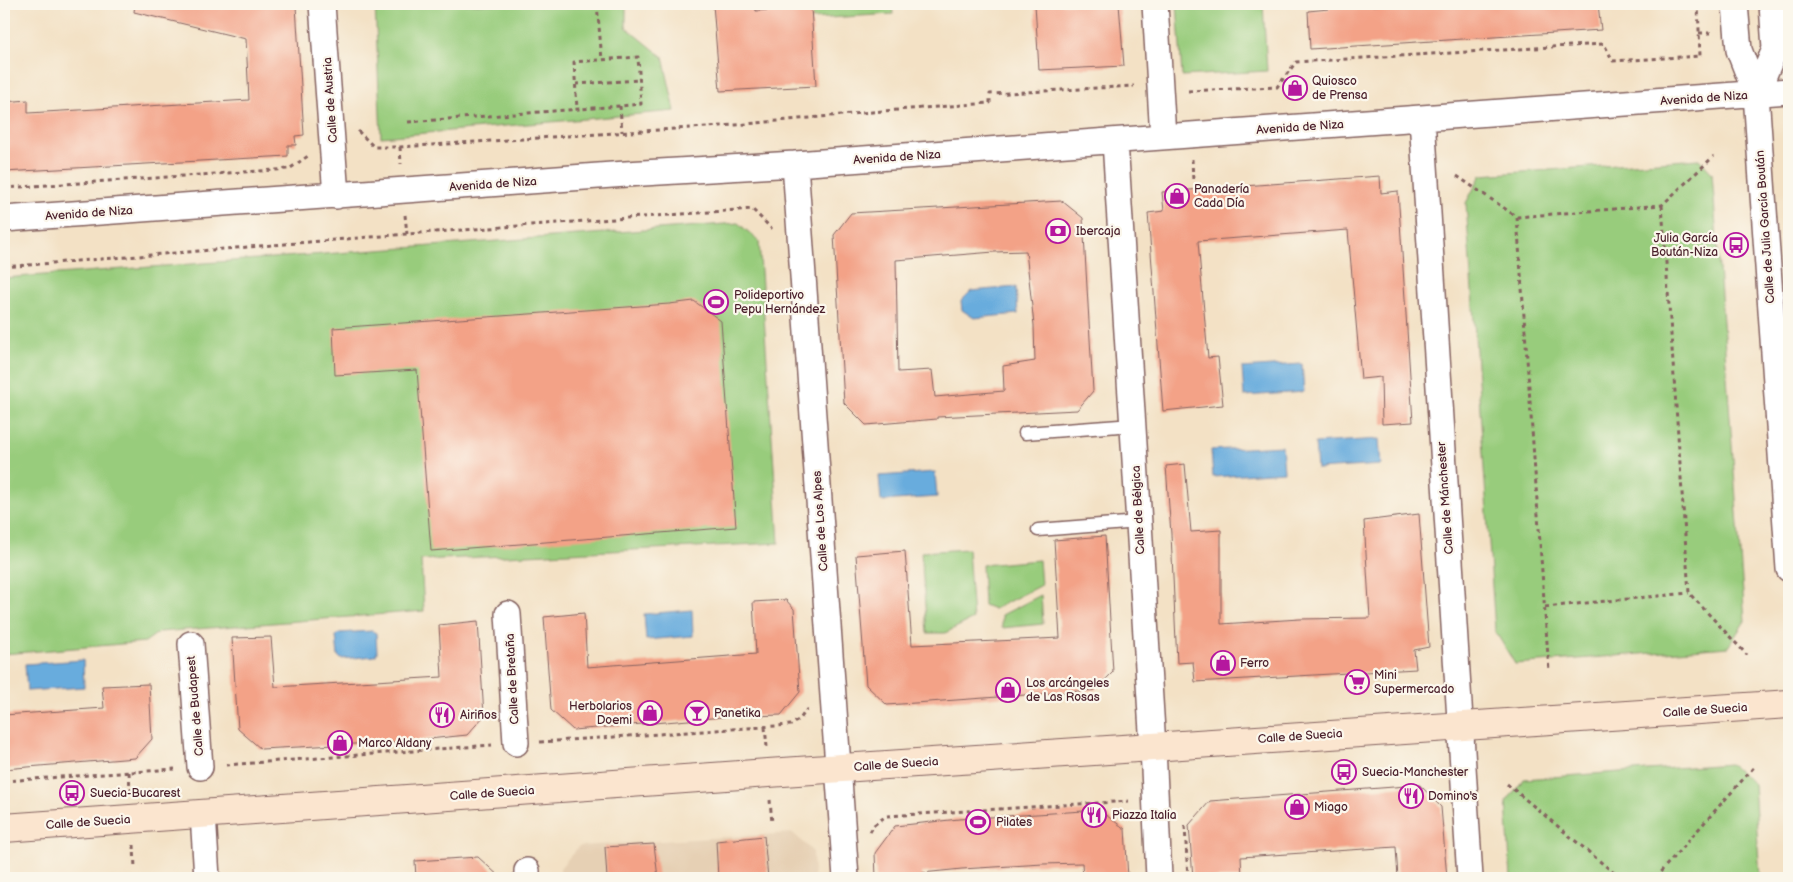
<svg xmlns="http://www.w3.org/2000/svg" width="1793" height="882" font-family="'Balsamiq Sans',sans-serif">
<rect width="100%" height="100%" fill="#fbf7ec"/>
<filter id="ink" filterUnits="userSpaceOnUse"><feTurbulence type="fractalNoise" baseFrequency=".02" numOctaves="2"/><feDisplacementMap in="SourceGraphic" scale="10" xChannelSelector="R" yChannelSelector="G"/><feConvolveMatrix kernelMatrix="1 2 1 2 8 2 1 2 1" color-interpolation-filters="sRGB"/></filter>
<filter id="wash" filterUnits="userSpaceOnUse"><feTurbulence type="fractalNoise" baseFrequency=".0096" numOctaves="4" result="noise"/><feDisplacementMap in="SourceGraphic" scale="20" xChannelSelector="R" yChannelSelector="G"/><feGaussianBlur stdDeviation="1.12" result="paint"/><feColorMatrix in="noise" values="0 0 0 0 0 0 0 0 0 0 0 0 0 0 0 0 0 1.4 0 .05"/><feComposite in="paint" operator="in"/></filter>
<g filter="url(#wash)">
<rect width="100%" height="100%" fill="#f3e1c5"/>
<path fill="#e6d0b4" d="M793,833L813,852L814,878H561L560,868L579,846Z"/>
<path fill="#98cc7c" stroke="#717654" d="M375,4H626V27L663,57L675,111L381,137Z
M811,4H892L893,14L812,19Z
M1177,4H1263L1267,71L1182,76Z
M1699,159L1712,173L1745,621L1728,647L1515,664L1495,631L1466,203L1481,175Z
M738,223L759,241L779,543L421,560L424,611L159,632L145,642L4,654V278Z
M968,549L973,619L945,633H927L921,552Z
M1039,560L1041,585L994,609L984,605L982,565Z
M1041,595L1043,624L1002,628V615Z
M1730,764L1754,784L1760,878H1511L1506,802L1524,779Z"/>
<path fill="#67acdd" stroke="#586684" d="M1016,287L1018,314L974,318L962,310L961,301L971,291Z
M1302,364L1304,392L1244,396L1242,368Z
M1379,439L1381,465L1317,469L1315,443Z
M1282,446L1284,472L1213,477L1211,450Z
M935,472L937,497L881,501L879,476Z
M692,610L693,636L646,640L644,614Z
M372,631L376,633L377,653L375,656L341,659L338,656L336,636L339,633Z
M83,660L84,687L27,691L25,664Z"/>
<g id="blocks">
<path fill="#f3a287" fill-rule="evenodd" d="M135,4H285V6H296L304,135L295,136L296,145H288V156L4,172V102L28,100V113L249,100L246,39L134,12Z
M713,4H755L756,11L811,7L816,86L720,91Z
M1035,4H1119L1124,66L1039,70Z
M1329,4H1357L1358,7L1399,4H1598L1601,30L1310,49L1308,11L1329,9Z
M1380,176L1381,193L1398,191L1413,422L1382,424L1381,377L1361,379L1348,230L1198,241L1208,358L1218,357L1223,405L1163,411L1148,213L1164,211L1162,192Z
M1062,201L1083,218L1093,391L1077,410L937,417V419L866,425L844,403L834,235L851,213ZM1026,251L1034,325L1035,361L1003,366L1004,391L935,397L932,370L898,372L896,260L994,252Z
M694,301L721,321L736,527L431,551L417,370L335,375L333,328L669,304Z
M1185,464L1191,532L1221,530V624L1300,619L1370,618L1364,521L1419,514L1429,647L1414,650L1416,669L1195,682L1193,662L1177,663L1171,534L1166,466Z
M1105,536L1113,672L1095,690L887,705L866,685L856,555L905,551L912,645L1060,638L1054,540Z
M786,600L794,609L800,692L781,715L723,717L573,730L551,710L544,617L584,613L587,667L756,654L753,602Z
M478,621L484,716L467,735L410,741L261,749L238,729L232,638L271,637L275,687L442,677L439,625Z
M149,684L152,739L135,758L4,769V715L104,708L102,686Z
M1420,785L1441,807L1447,878H1398L1396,847L1241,857L1242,878H1193L1189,825L1210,801Z
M1099,810L1125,829L1128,878H1083L1082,863L1043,864L962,869L922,873L923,878H876L875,853L895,826L959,819Z
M764,836L768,878H718L716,841Z
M654,844L658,878H607L605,847Z
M478,857L501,878H416L415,861Z"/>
</g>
</g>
<g filter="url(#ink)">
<use href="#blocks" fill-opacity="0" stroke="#856361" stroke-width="1"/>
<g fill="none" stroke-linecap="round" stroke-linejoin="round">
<defs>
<path id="lane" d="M1025,433L1133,425
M1038,530L1139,522"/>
<path id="street" d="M322,4L336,196
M1155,4L1163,137
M1735,4L1739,50L1756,94L1789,569
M1756,94L1775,49L1772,4
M1422,118L1470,878
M1115,141L1153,747L1159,878
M795,164L846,878
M4,219L626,174L795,164L1789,91
M508,614L516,743
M191,644L200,767
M203,814L207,878
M527,871V878"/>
<path id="secondary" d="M4,828L768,773L1789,704"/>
</defs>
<use href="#lane" stroke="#856361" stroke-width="15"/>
<use href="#street" stroke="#856361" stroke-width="28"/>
<use href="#secondary" stroke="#856361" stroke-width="30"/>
<path stroke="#856361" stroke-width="3" stroke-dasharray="4 4" stroke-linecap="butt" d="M597,4L602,60
M1699,33H1711
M576,84L639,80
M1188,91L1277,87L1296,62L1604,44L1613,61L1700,56L1698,4
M620,106L622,132
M408,122L620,106L641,104L638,57L574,62L577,109
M358,131L374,147H400L736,125L883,111L990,103V94L1134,86
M400,147L401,164
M1192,159L1193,181
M1457,176L1517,217L1662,205L1714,156
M4,188L289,169L308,156
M1662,205L1689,593L1747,655
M405,215L407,234
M1517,217L1549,671
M4,267L407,234L752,209L772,229
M1545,607L1689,593
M765,727L767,747
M540,742L791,725L800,719L807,709
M226,765L492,745
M129,772L130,791
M4,781L175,769
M1507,784L1620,878
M770,800L772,823
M1185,826L1188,878
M870,832L874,825L886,816L1129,801
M134,845L135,869
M1655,878L1754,767"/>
<use href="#lane" stroke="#fff" stroke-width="12"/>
<use href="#street" stroke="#fff" stroke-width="25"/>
<use href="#secondary" stroke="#fbe5cf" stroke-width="28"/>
</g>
</g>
<defs>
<symbol id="shop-ring" viewBox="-11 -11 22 22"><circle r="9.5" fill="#fbf7ec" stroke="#b5179e" stroke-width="1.5"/><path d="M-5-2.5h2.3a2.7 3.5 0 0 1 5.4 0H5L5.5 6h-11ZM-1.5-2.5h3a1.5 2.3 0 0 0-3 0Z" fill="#b5179e"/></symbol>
<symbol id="bank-ring" viewBox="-11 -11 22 22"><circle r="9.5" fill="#fbf7ec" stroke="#b5179e" stroke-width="1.5"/><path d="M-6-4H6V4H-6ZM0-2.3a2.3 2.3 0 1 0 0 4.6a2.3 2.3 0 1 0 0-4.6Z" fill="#b5179e"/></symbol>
<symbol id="bus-ring" viewBox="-11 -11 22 22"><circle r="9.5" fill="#fbf7ec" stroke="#b5179e" stroke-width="1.5"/><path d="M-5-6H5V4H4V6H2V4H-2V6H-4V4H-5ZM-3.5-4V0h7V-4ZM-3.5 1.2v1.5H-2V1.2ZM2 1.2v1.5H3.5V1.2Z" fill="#b5179e"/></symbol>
<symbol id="stadium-ring" viewBox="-11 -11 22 22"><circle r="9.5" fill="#fbf7ec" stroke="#b5179e" stroke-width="1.5"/><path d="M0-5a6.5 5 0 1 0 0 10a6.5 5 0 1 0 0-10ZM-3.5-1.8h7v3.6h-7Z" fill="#b5179e"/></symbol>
<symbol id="supermarket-ring" viewBox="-11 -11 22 22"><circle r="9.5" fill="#fbf7ec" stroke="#b5179e" stroke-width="1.5"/><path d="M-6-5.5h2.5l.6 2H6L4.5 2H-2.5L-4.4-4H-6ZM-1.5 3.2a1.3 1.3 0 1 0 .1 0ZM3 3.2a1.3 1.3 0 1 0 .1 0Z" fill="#b5179e"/></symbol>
<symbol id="bar-ring" viewBox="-11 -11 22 22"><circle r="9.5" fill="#fbf7ec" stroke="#b5179e" stroke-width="1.5"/><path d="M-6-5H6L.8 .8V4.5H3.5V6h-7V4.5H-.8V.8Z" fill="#b5179e"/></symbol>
<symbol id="restaurant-ring" viewBox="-11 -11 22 22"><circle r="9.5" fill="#fbf7ec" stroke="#b5179e" stroke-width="1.5"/><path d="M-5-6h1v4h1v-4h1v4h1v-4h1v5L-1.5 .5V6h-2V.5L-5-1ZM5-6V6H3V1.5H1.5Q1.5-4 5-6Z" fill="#b5179e"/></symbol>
</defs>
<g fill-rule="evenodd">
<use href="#shop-ring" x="1281" y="74" width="28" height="28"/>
<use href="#shop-ring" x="1163" y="182" width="28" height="28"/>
<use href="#bank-ring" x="1044" y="217" width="28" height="28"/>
<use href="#bus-ring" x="1722" y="231" width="28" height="28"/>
<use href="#stadium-ring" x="702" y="288" width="28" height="28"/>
<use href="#shop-ring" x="1209" y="649" width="28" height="28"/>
<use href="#supermarket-ring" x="1343" y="668" width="28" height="28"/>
<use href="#shop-ring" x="994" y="676" width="28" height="28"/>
<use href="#shop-ring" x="636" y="699" width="28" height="28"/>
<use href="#bar-ring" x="683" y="699" width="28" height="28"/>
<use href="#restaurant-ring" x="428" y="701" width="28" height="28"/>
<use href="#shop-ring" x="326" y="729" width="28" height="28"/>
<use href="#bus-ring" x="1330" y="758" width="28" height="28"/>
<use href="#bus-ring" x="58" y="779" width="28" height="28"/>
<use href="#restaurant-ring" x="1397" y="782" width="28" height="28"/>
<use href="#shop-ring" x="1283" y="793" width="28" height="28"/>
<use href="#restaurant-ring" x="1080" y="801" width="28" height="28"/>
<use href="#stadium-ring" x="964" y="808" width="28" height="28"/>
</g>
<g text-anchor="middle" stroke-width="4.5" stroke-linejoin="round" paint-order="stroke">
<g font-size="12" fill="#4a1f2b" stroke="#fbf7ec" text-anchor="start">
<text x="1312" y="85">Quiosco<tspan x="1312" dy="14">de Prensa</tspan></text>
<text x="1194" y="193">Panadería<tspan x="1194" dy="14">Cada Día</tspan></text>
<text x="1076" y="235">Ibercaja</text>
<text x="1718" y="242" text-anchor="end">Julia García<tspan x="1718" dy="14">Boután-Niza</tspan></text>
<text x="734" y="299">Polideportivo<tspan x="734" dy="14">Pepu Hernández</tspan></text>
<text x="1240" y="667">Ferro</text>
<text x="1374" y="679">Mini<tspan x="1374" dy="14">Supermercado</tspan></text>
<text x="1026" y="687">Los arcángeles<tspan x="1026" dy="14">de Las Rosas</tspan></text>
<text x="632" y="710" text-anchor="end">Herbolarios<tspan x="632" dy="14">Doemi</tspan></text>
<text x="714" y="717">Panetika</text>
<text x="460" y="719">Airiños</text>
<text x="358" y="747">Marco Aldany</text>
<text x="1362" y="776">Suecia-Manchester</text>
<text x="90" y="797">Suecia-Bucarest</text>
<text x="1428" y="800">Domino's</text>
<text x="1314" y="811">Miago</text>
<text x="1112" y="819">Piazza Italia</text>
<text x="996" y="826">Pilates</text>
</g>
<g font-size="12" fill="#4a1f2b" stroke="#fbf7ec">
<text transform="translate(1704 98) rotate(-4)" y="4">Avenida de Niza</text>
<text transform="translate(330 100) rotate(-94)" y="4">Calle de Austria</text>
<text transform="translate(1300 127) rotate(-4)" y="4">Avenida de Niza</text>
<text transform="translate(897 157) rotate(-4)" y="4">Avenida de Niza</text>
<text transform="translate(493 184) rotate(-4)" y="4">Avenida de Niza</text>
<text transform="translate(89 213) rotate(-4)" y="4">Avenida de Niza</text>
<text transform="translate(1765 227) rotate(-94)" y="4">Calle de Julia García Boután</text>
<text transform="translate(1445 498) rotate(-94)" y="4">Calle de Mánchester</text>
<text transform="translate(1138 510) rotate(-93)" y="4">Calle de Bélgica</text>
<text transform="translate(820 521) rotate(-94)" y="4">Calle de Los Alpes</text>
<text transform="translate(512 679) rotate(-93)" y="4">Calle de Bretaña</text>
<text transform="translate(195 706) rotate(-95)" y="4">Calle de Budapest</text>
<text transform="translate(1705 710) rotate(-4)" y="4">Calle de Suecia</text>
<text transform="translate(1300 736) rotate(-4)" y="4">Calle de Suecia</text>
<text transform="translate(896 764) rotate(-4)" y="4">Calle de Suecia</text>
<text transform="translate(492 793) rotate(-4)" y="4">Calle de Suecia</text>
<text transform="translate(88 822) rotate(-4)" y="4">Calle de Suecia</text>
</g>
</g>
<rect width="1793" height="882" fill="none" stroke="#fbf7ec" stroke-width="20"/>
</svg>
